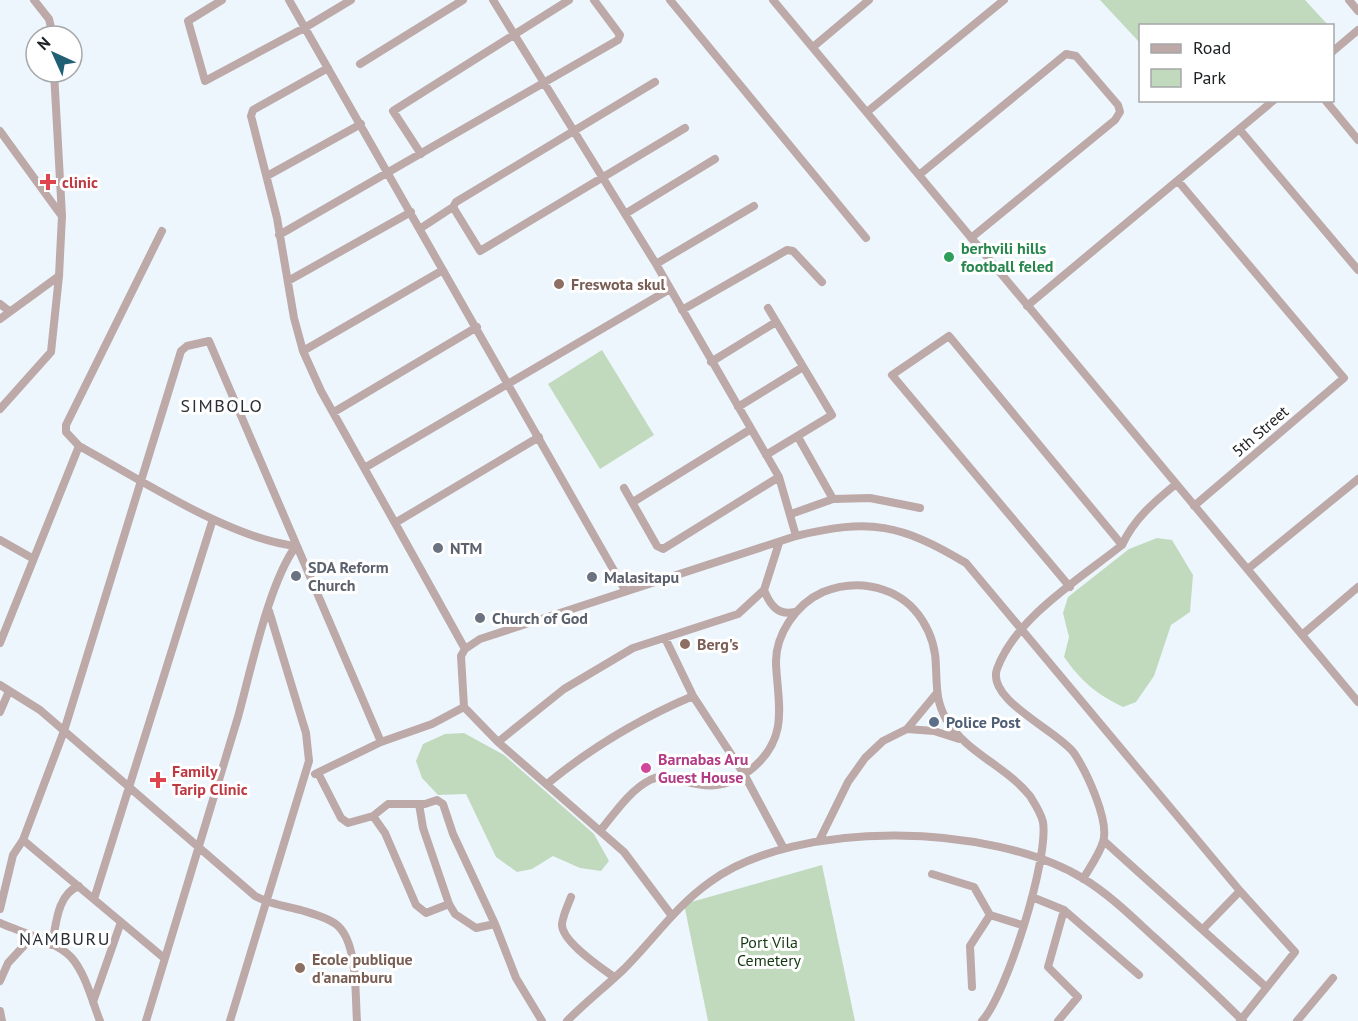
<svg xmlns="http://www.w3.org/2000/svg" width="1358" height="1021" font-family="'PT Sans',sans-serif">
<rect width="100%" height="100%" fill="#eef6fd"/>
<path fill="#c1dabe" d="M1100,0H1305L1328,25L1140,26V43Z
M602,350L654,435L600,469L548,384Z
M1157,538L1172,540L1193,575L1190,612L1171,625L1154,676L1136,702L1123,707C1096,694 1081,681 1064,657L1069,637L1063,613L1068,597L1129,549Z
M464,733L504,755L594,834L609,861L601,871L580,868L553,856L532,869L517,872L496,857L466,794L438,795L422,778L416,761L423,744L445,734Z
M822,865L855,1021H708L684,904Z"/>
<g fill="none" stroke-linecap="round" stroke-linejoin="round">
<path stroke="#bca9a8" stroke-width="8" d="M34,0L49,19L53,36
M222,0L188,21L205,81L306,27L351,0
M289,0L625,590
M493,0L656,264L779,477L796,536
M670,0L866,238
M773,0L1358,702
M1349,0L1358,11
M813,47L869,0
M1332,52L1358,30
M360,64L463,0
M328,68L253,110L251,116L277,218L294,318L303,351L321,391L395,523L539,437
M1325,100L1358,140
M867,112L1004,0
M1240,130L1358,270
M0,131L61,215
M421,154L393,111L569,0
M919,175L1066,54L1076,56L1118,105L1120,112L1115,120L971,238
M267,176L361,124
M1178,181L1344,378L1194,506
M453,207L480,251L685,128
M625,214L715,159
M421,228L453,207L456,202L655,82
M162,231L66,425V432L79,446C140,479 230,539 296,546
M279,235L618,40L620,35L594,0
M656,264L754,206
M288,281L411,212
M0,304L9,311
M1027,306L1274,100
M682,310L787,250L793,251L822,282
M0,319L59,276
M303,351L443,270
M711,362L776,322
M738,407L803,367
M0,409L51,352L59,276L62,216L54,72
M334,412L477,327
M766,455L832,415L768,308
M366,467L670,289
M624,488L657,546L663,549L779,477
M833,499L870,498L920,508
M633,502L751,429
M791,514L833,499L798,437
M395,523L465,649
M0,540L32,558
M1122,545C1134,519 1154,502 1176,484
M1249,568L1358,479
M1070,587L892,375L949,336L1122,545C1081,578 1016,617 997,669C986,700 1058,731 1074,753C1086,771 1110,821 1103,842C1099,855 1090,867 1083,879
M764,590C770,605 778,616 795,612
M1303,634L1358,587
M0,643L79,446
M0,685L40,710L255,896C271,905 287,906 304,911C314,914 331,919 338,926C358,944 355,996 357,1021
M693,696L744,774L783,847
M0,712L9,691
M907,729L934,731L959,739
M498,742L564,689L633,648L738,614L764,590L779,543
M318,773L341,818L348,823L373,816L388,804H425L437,800L443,804L453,834L495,924L516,978L542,1021
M315,774L381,742L432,724L464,707
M547,784C592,747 639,719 693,696L665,638
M419,804L423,828L449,904L455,914L476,928L495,924
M373,816L385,833L416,905L426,913L449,904
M600,831C614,814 630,790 650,780C676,766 706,808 754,767C789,736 778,704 776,664C775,635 796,604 823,592C843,584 864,583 884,590C917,601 936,634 936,668C937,688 936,701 946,719C966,753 1006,766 1030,796C1035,804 1041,813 1043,822C1049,858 1007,994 982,1021
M23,840L164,958
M819,841L848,782L865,758L883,741L907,729L936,694
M1104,841L1266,987
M932,874L974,887L990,915L1022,925
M571,897C568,905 563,915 562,924C561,941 600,967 614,977
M1032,897L1064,910L1139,975
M94,899L213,519
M0,909L13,855L23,840L64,731L181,351L187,346L209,341L381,742
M672,916L624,852L498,742L464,707L461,656L465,649L480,639L796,536C870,518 901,524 966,563L1240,891L1295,952L1240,1021
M0,923C20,932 57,942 71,957C86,974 92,1001 100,1021
M1203,929L1240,891
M52,945C56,925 57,894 79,886
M0,981L8,963L32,937
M972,987L970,946L990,915
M93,1002L121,922
M0,1011L2,1021
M146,1021C176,919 208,818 238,717C251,670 269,582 296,546
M230,1021L309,761L306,733L269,611
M567,1021C585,1003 605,987 624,969C653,940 676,906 710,882C797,818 993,823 1084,879C1110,895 1132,917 1154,937C1184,964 1214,992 1243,1021
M1058,1021L1078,997L1048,967L1064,910
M1297,1021L1333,978"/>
</g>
<g fill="#e0444e" stroke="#fff" stroke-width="2">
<path d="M45 173h6v6h6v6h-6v6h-6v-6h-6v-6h6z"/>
<path d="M155 771h6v6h6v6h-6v6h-6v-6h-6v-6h6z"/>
</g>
<circle fill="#2e9e5b" stroke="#fff" stroke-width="2" cx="949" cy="257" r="6"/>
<g fill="#8d6e63" stroke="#fff" stroke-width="2">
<circle cx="559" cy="284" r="6"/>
<circle cx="685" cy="644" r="6"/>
<circle cx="300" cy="968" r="6"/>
</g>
<g fill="#6b7280" stroke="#fff" stroke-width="2">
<circle cx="438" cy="548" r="6"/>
<circle cx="296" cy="576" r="6"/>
<circle cx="592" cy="577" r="6"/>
<circle cx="480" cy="618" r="6"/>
</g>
<circle fill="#5c6f8a" stroke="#fff" stroke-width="2" cx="934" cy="722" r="6"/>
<circle fill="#d1479c" stroke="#fff" stroke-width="2" cx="646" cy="768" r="6"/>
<g text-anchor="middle" stroke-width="6" stroke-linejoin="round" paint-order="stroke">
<g font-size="16" font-weight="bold" fill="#be3a42" stroke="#fff" text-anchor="start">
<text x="62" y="188">clinic</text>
<text x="172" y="777">Family<tspan x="172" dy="18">Tarip Clinic</tspan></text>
</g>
<g font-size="16" font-weight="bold" fill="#27864d" stroke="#fff" text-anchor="start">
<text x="961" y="254">berhvili hills<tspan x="961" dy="18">football feled</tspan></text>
</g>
<g font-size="16" font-weight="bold" fill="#785e54" stroke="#fff" text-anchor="start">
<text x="571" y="290">Freswota skul</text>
<text x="697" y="650">Berg's</text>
<text x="312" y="965">Ecole publique<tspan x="312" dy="18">d'anamburu</tspan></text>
</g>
<g font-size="16" fill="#202326" stroke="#fff">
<text transform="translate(1260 431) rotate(-41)" y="6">5th Street</text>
</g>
<g font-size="16" font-weight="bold" fill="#5b616d" stroke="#fff" text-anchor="start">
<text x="450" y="554">NTM</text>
<text x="308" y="573">SDA Reform<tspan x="308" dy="18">Church</tspan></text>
<text x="604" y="583">Malasitapu</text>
<text x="492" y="624">Church of God</text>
</g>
<g font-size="16" font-weight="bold" fill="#4e5e75" stroke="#fff" text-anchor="start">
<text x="946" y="728">Police Post</text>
</g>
<g font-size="16" font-weight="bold" fill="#b23c85" stroke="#fff" text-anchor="start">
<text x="658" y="765">Barnabas Aru<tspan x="658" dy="18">Guest House</tspan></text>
</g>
<g font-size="16" fill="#153a13" stroke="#fff">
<text x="769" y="948">Port Vila<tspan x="769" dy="18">Cemetery</tspan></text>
</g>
<g font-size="18" letter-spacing="1.5" fill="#2a3035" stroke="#fff">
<text x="222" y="412">SIMBOLO</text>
<text x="65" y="945">NAMBURU</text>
</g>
</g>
<rect x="1139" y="24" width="195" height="78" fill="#ffffff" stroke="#a6a7a8" stroke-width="1.5"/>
<rect x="1151" y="44" width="30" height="9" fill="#bca9a8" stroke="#a6a7a8" stroke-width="1.5"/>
<text x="1193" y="54" font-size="18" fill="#202326">Road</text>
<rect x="1151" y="69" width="30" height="18" fill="#c1dabe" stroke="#a6a7a8" stroke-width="1.5"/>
<text x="1193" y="84" font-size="18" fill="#202326">Park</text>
<g transform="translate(54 54) rotate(315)"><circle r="28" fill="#ffffff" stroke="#a6a7a8" stroke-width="1.5"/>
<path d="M0-4.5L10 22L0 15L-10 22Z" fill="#206075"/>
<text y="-9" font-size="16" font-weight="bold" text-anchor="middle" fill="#202326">N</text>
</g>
</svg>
